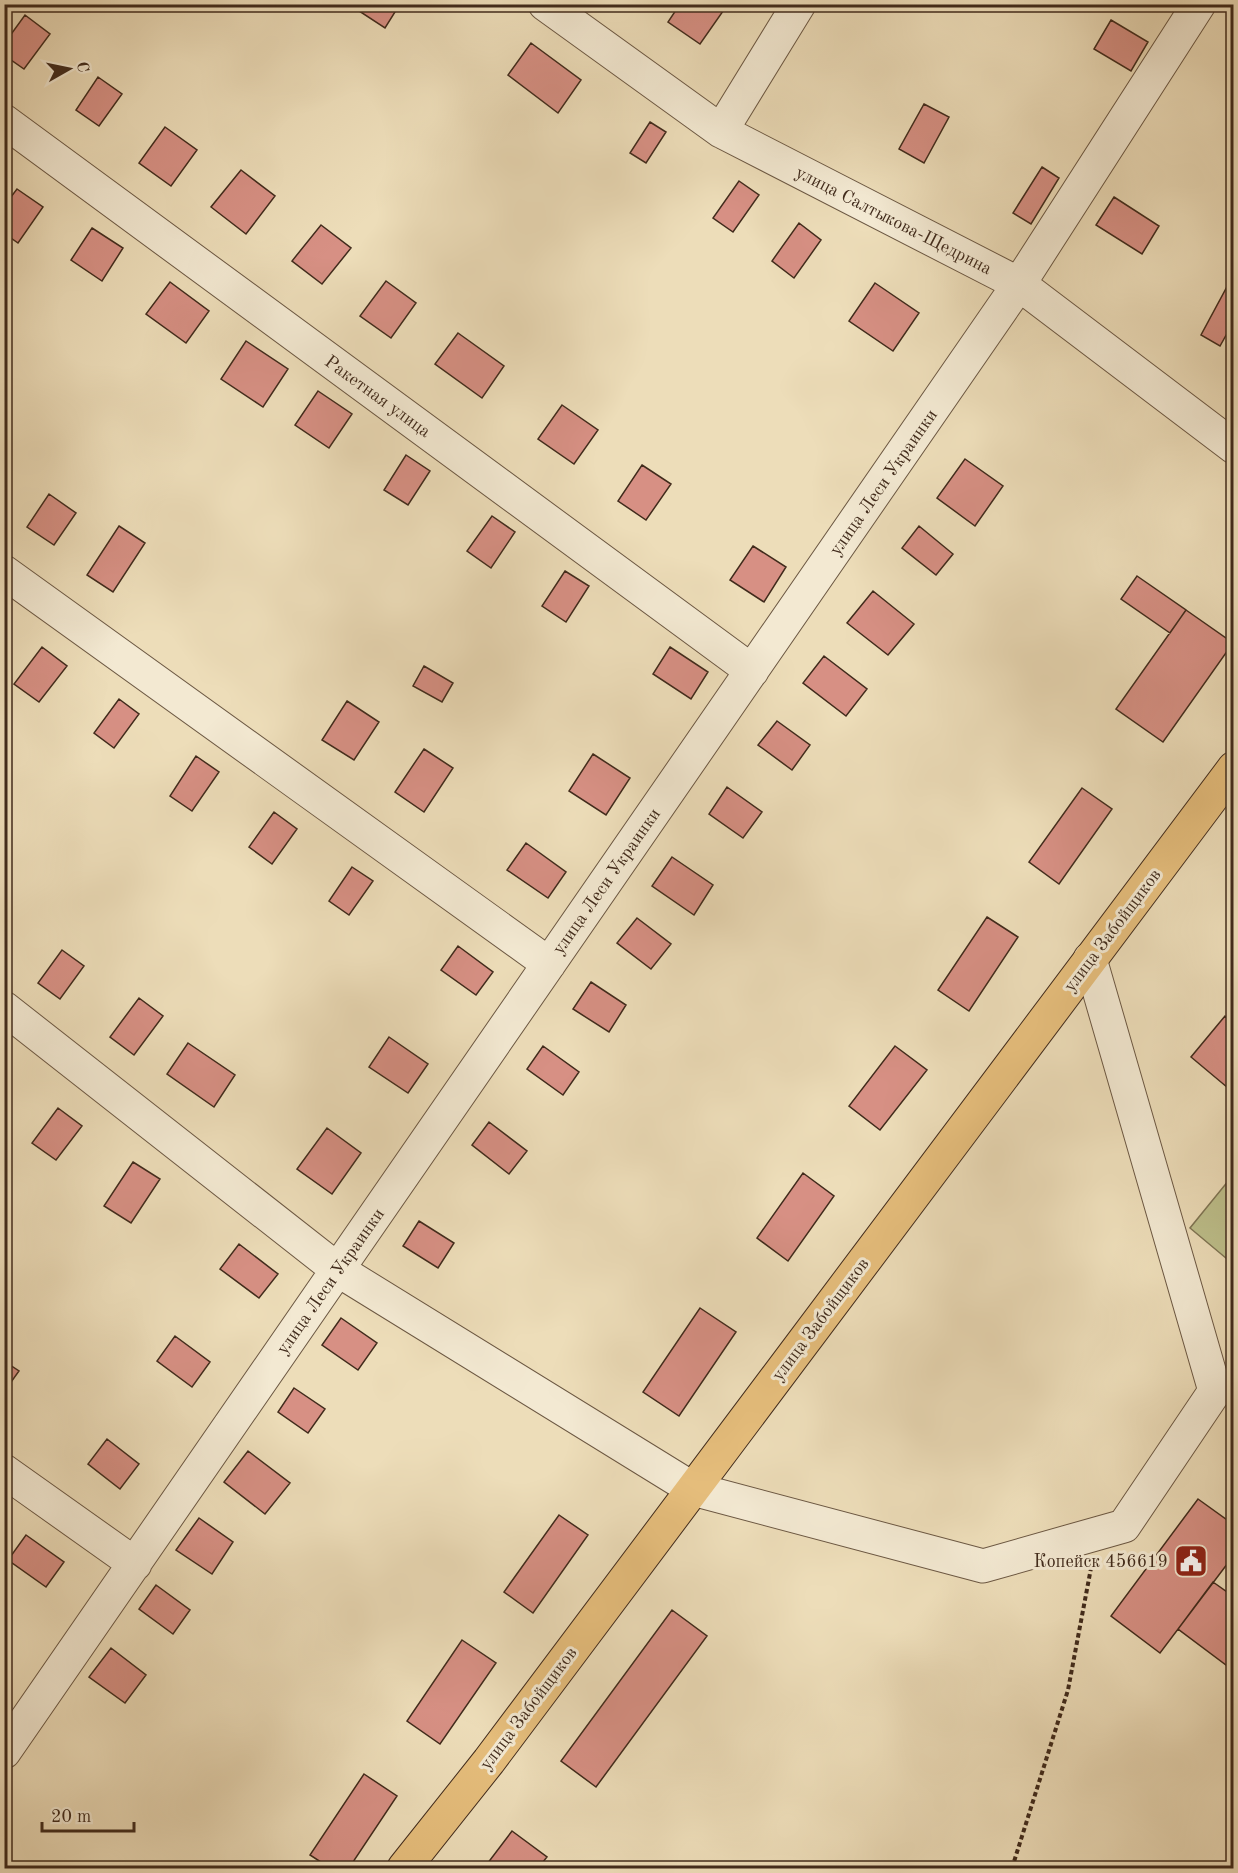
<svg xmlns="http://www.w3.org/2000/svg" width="1238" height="1873" font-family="'Old Standard TT',serif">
<rect width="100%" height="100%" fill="#edddb9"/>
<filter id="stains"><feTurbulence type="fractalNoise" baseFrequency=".00333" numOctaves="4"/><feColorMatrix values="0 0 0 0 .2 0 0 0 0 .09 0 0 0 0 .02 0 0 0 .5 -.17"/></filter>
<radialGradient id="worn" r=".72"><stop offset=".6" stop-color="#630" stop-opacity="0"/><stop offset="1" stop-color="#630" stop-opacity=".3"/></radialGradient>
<path fill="#bdbf8b" stroke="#7f7554" stroke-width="1.5" d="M1233,1175V1264L1190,1228Z"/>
<path fill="#d79084" stroke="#412b1c" stroke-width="1.5" d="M359,4H400L385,28L356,9Z
M680,4H728L700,44L668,22Z
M25,15L50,34L24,69L4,55V44Z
M1111,20L1148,42L1131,71L1094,49Z
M531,43L581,80L558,113L508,75Z
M98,77L122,94L99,126L76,110Z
M924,104L949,117L924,163L899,149Z
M650,122L666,132L646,163L630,153Z
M165,127L197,150L171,186L139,163Z
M1042,167L1059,178L1031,224L1013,213Z
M241,170L275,196L246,234L211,207Z
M739,181L759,195L733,232L713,218Z
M17,189L43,207L18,243L4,233V206Z
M1114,197L1159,226L1142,254L1096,225Z
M799,223L821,240L794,278L772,261Z
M321,225L351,248L322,284L292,261Z
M92,228L123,248L102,281L71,260Z
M386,281L416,303L391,338L360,316Z
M170,282L209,311L186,343L146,314Z
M875,283L919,313L893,351L849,321Z
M1229,283L1234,285V321L1220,346L1201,335Z
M458,333L504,366L482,398L435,364Z
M246,341L288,369L263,407L221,379Z
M318,391L352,414L329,448L295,425Z
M562,405L598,430L574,464L538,439Z
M406,455L430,471L408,505L384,490Z
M965,459L1003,486L975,526L937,498Z
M642,465L671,484L646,520L618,501Z
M49,494L76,513L54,545L27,527Z
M492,516L515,532L491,568L467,551Z
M119,526L145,543L113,592L87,575Z
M919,526L953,554L936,575L902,548Z
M753,546L786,567L764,602L730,580Z
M565,571L589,586L566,622L542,606Z
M1137,576L1186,610L1170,633L1121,599Z
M873,591L914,624L888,655L847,623Z
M1186,610L1233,643L1163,742L1116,709Z
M42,647L67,666L39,702L14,684Z
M670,647L708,672L691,699L653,674Z
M824,656L867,689L846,716L803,683Z
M424,666L453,683L442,702L413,686Z
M119,699L139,714L114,748L94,733Z
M347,701L379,722L354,760L322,740Z
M777,721L810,745L792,770L758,745Z
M424,749L453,768L424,812L395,792Z
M593,754L630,778L606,815L569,791Z
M196,756L219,772L192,811L170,796Z
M727,787L762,812L743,838L709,814Z
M1082,788L1112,809L1059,884L1029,862Z
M274,812L297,829L272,864L249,847Z
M526,843L566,872L548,898L507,870Z
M672,857L713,885L694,915L652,886Z
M352,867L373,881L349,915L329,901Z
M987,917L1018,937L969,1011L938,990Z
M637,918L671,944L651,969L617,943Z
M458,946L493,972L476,995L441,970Z
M62,950L84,966L60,999L38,983Z
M591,982L626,1005L609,1032L573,1009Z
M139,998L163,1016L134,1055L110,1037Z
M1225,1016L1234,1024V1093L1191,1057Z
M389,1037L428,1064L408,1093L369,1067Z
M188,1043L235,1075L214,1107L167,1074Z
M543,1046L579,1072L563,1095L527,1069Z
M895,1046L927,1070L880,1130L849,1106Z
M58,1108L82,1126L56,1160L32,1143Z
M489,1122L527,1151L509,1174L472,1145Z
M327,1128L361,1153L332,1194L297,1169Z
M133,1162L160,1179L131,1223L104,1206Z
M803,1173L834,1196L788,1261L757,1238Z
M419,1221L454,1243L438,1268L403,1246Z
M239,1244L278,1274L259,1298L220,1269Z
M700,1308L736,1332L679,1416L643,1392Z
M341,1318L377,1343L358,1370L322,1345Z
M175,1336L210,1362L192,1387L157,1361Z
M4,1361L19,1371L4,1392Z
M294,1388L325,1409L308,1433L278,1412Z
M107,1439L139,1464L120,1489L88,1464Z
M248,1451L290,1483L265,1514L224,1482Z
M1198,1499L1234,1525V1555L1160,1653L1111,1616Z
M559,1515L588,1535L533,1613L504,1592Z
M199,1518L233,1542L212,1574L176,1550Z
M26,1535L64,1562L46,1587L8,1560Z
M1213,1582L1234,1597V1671L1178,1629Z
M156,1585L190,1610L173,1634L139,1609Z
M672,1610L707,1636L596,1787L561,1761Z
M462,1640L496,1663L440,1744L407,1721Z
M111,1648L146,1675L125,1703L89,1677Z
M364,1774L397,1796L349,1868H330L310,1855Z
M512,1831L547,1857L538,1868H484Z"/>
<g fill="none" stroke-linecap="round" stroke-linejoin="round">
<defs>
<path id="minor" d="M545,4L721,131L1019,284L1234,447
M4,121L752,671
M721,131L799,4
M4,572L549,964
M4,1008L338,1270L693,1489L983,1566L1124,1526L1215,1391L1090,959
M4,1471L135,1564
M4,1752L1019,284L1199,4"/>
<path id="major" d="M404,1868L489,1761L1234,768"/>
</defs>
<use href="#minor" stroke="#6c5843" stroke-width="35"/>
<use href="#major" stroke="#412b1c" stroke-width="35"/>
<path stroke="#412b1c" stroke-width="4" stroke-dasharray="4.5 3" stroke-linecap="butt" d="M1012,1868L1068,1690L1091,1568"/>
<use href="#minor" stroke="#f3e9d2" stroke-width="33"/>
<use href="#major" stroke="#e6be7c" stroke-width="33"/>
</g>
<defs>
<symbol id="civic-square" viewBox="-11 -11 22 22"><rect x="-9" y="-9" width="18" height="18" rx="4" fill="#8f2418" stroke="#f3e9d2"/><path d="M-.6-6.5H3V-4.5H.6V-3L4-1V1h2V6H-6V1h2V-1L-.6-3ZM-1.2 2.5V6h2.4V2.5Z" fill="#fff"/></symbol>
</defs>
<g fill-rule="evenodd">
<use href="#civic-square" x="1172" y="1542" width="38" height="38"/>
</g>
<g text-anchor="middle" stroke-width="6" stroke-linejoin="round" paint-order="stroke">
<g font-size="18" fill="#412b1c" stroke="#f3e9d2">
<text transform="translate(894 220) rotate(27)" y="6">улица Салтыкова-Щедрина</text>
<text transform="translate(378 396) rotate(36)" y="6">Ракетная улица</text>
<text transform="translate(883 482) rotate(-55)" y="6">улица Леси Украинки</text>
<text transform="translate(606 881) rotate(-55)" y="6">улица Леси Украинки</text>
<text transform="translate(1112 930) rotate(-53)" y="6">улица Забойщиков</text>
<text transform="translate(330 1281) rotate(-55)" y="6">улица Леси Украинки</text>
<text transform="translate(820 1319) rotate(-53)" y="6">улица Забойщиков</text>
<text transform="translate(528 1708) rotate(-53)" y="6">улица Забойщиков</text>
</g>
<g font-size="18" fill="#412b1c" stroke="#f3e9d2" text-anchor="end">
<text x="1168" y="1567">Копейск 456619</text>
</g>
</g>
<rect width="1238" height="1873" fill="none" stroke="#edddb9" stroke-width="24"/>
<rect x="6" y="6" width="1226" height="1861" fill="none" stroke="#412b1c" stroke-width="3"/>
<rect x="12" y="12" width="1214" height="1849" fill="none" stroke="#412b1c" stroke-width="1.5"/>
<g transform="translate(69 69) rotate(81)" stroke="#f3e9d2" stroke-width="4.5" paint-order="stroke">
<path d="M0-4.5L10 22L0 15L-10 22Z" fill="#412b1c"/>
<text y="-9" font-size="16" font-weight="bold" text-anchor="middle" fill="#412b1c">С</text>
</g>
<path d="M42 1822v9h92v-9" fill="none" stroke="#412b1c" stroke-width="3"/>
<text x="51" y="1822" font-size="18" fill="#412b1c" stroke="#f3e9d2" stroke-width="4.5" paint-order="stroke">20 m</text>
<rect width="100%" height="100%" filter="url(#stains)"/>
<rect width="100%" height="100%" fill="url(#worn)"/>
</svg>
